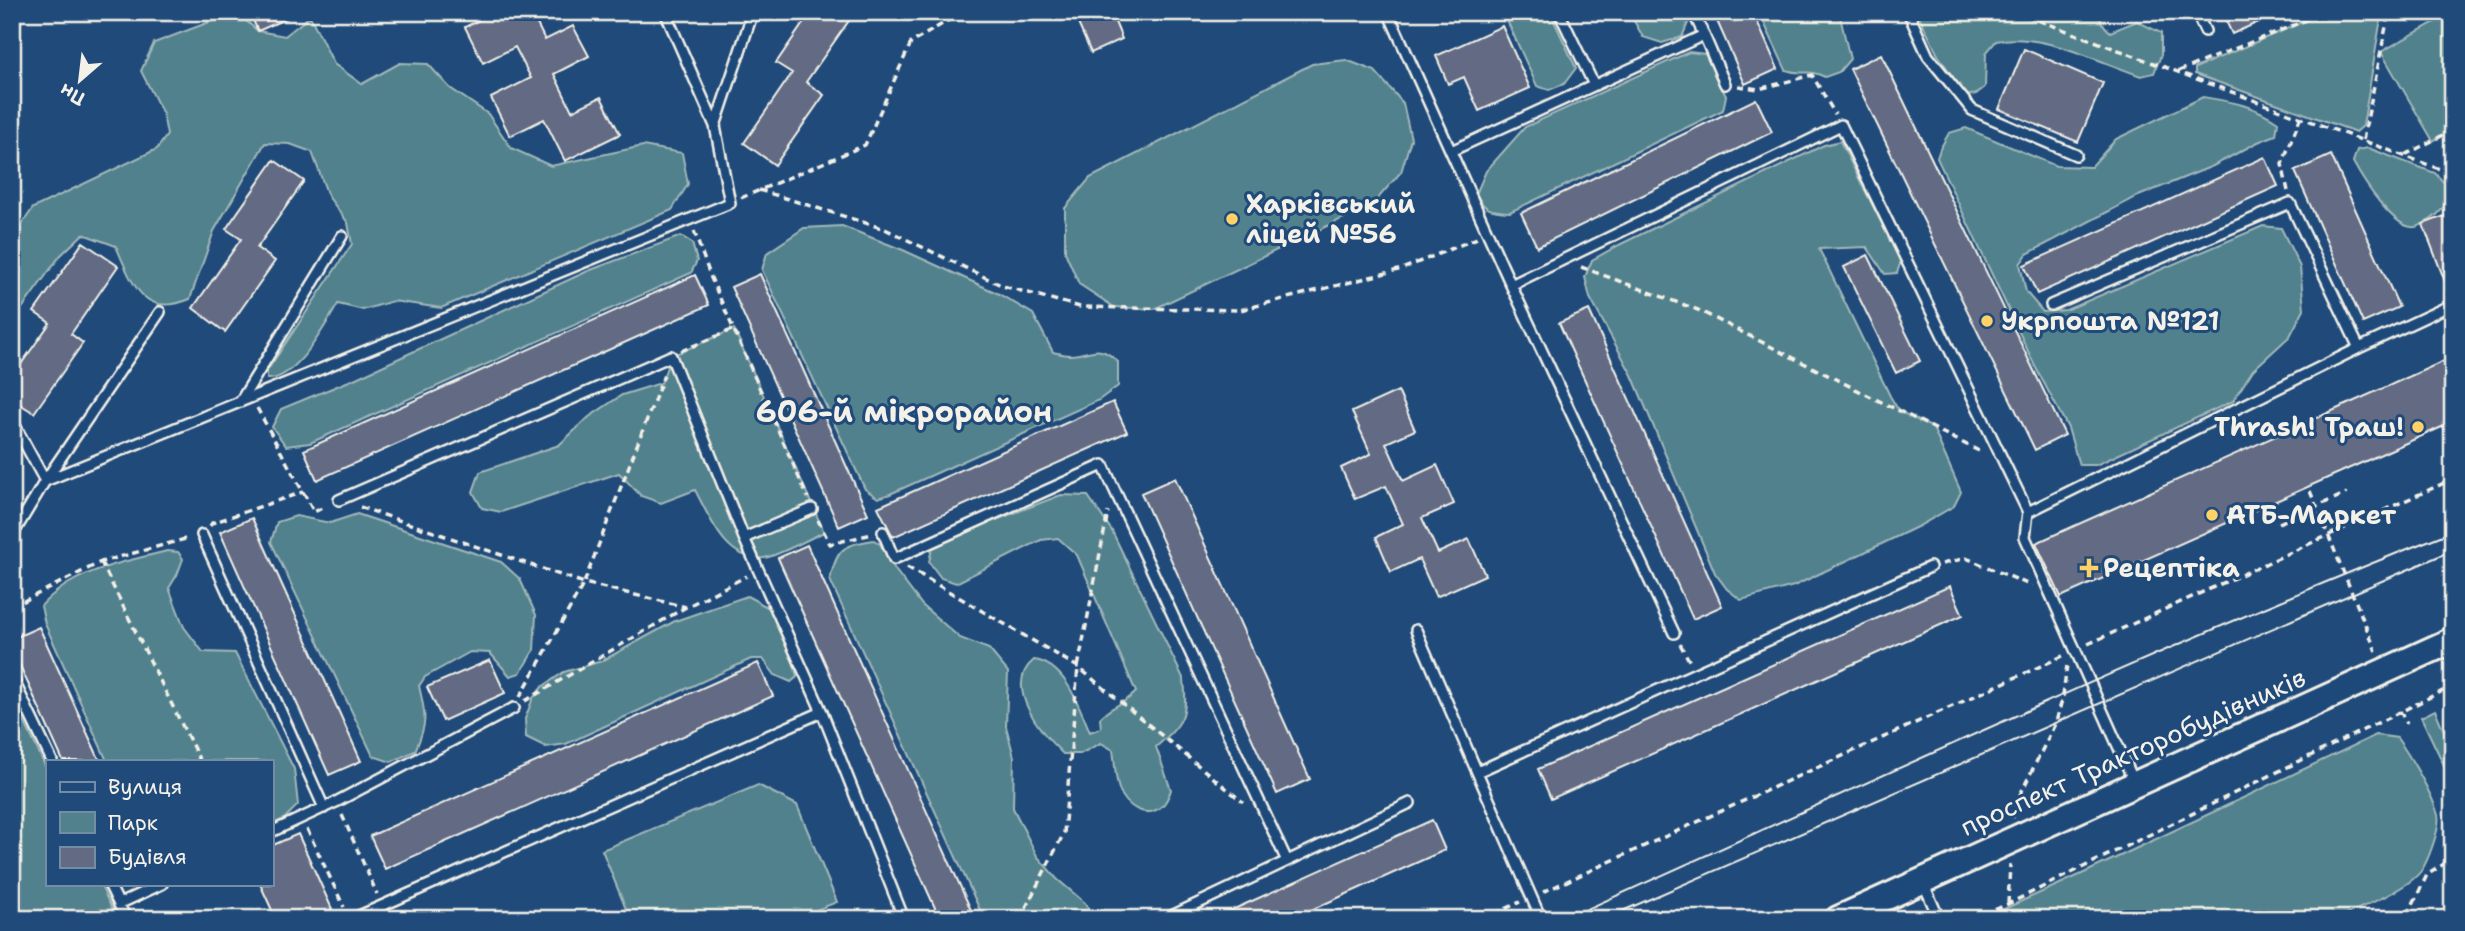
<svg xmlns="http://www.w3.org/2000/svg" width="2465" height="931" font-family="'Shantell Sans',sans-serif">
<rect width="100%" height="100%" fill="#1f4a7a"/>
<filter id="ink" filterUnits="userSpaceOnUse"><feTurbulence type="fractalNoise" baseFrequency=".0143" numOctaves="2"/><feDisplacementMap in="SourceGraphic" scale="14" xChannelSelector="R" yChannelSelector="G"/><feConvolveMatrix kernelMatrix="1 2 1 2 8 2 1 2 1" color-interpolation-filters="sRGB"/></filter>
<g filter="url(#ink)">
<path fill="#51818c" stroke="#a2b9ba" stroke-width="2" d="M236,12L258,31L285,36L310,16L334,64L362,84L400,63L428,64L450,88L488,114L511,148L551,166L643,146L682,153L688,184L672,210L441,308L393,301L363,310L338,304C324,327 296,380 267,379V371L352,244L348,223L328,196L312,152L290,144L265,143L214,231L190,299C143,319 132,283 116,246L83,234L60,256L20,311L12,313V239L33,208L157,149L167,135L163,114L141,71L154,43Z
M1503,12H1550L1576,68L1564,84L1549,90L1537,86Z
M1629,12H1683L1688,23L1682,37L1662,43L1643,37Z
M1759,12H1839L1850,59L1839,72L1825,77C1806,68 1803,76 1786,70Z
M1917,12H2100L2101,22L2110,32L2137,21L2161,33V55L2154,73L2141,76C2097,61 2042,32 1996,41L1986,53L1985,87L1976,94L1966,96L1938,55Z
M2326,12H2382L2363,126L2356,132L2195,74V68Z
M2453,12V130L2433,141L2381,52Z
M1689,52L1705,54L1726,96L1723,110L1510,212C1493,211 1484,211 1476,194L1486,171L1525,127Z
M1346,60L1375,71L1403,103L1411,139L1401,172L1373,204L1154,309L1114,307L1079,284L1065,252V208L1090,178L1312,64Z
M2203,97C2233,102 2253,105 2278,122L2276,135L2258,142L2213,166L2136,197L2027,254L2020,264L2026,292L2043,312L2066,310L2263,226L2281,228L2300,267L2304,309L2290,336L2253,370L2233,401L2096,465H2079L2068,428L2036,368L1937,158L1940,149L1949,133L1966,128L2056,166L2091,167L2116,139Z
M1840,141L1901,261L1897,273L1885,274L1867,247L1819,249L1890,396L1899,411L1933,428L1961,492L1954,506L1919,526L1794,586L1741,600L1727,589L1715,573L1632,375L1590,298L1585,277L1592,260L1619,245L1824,145Z
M2368,148L2435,173L2450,189C2447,204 2442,212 2430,220C2425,222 2420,227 2415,227C2394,230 2362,179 2353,162L2357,150Z
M842,226L903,250L997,293L1033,314L1053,352C1058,353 1064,355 1070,355C1093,354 1098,342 1118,362V386L1099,400L890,494L878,498L865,489L762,270L767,253L804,228Z
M681,236L692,243L697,261L691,273L310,443L286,446L272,427L281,409L354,379L588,271Z
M734,329L824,532C810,538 778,556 764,558C726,562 710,518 695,490L661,503L641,496L619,473L501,512L482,508L473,492L480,472L559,445L589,417L622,395L661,383L671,356Z
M1061,495L1088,496L1112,531L1184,680C1188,717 1183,723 1156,747L1171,790C1169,795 1167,801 1163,805C1147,821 1126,807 1119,789C1115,778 1115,762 1113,750L1101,743L1080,754H1063C1041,733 1002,686 1034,660C1066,664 1079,707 1090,732L1101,728L1100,718C1110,706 1125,704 1136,692L1077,555L1058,538L1041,540L956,583L941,578L929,562L932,548L957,535Z
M357,514L501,562L520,579L536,615L534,650L520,673L510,676L490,653L470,652L425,677L419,686C426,716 428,722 415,751L391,762L373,756L271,542L277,522L296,516L330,523Z
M874,540L880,544L896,571L922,605L960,638L989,649L1008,672L1006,726L1014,757L1013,808L1037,856L1057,879L1085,903L1095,919H984L830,580C837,548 843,545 874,540Z
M167,551L178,552L183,559L177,575L169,588L184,627L203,652L235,653L294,769L298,805L284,819L271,825V761H107L45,624L41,606C73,570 123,562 167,551Z
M747,596L771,609L793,659L797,677L791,682L775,675L763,659H751L566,744L546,747L526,737L525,719L533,698L542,687L564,672L602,661L675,621Z
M12,695L47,770V884H100L117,919H12Z
M2435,710L2453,752V784L2421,717Z
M2376,735L2397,738C2410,756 2432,793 2438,815C2441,827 2428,861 2421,871C2407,890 2357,909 2335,919H1982L2084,873Z
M758,785L797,805L837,902L793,919H630L602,850Z"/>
<path fill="#626a84" stroke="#f4f1e8" stroke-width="2" d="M249,12H301L258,31Z
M495,12H531L545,40L573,26L589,56L554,74L572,111L601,97L620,134L565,161L544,119L510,136L491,98L531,78L515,47L483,63L465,27Z
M811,12H855L806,82L824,95L775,165L744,143L792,73L776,63Z
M1073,12H1111L1122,39L1091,53Z
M1713,12H1753L1778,69L1745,84Z
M2222,12H2281L2232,34Z
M1502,26L1530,88L1479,111L1464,77L1448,84L1436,56Z
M2024,49L2103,83L2078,142L1999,109Z
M1881,54L2065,435L2035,450L1850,69Z
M1756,99L1772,132L1537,247L1521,213Z
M2331,155L2399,307L2363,323L2295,171Z
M2265,157L2278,186L2037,294L2024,265Z
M274,160L304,181L257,248L275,261L225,332L193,308L241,239L226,229Z
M2453,213V297H2451L2423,224Z
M83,242L118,266L71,334L83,343L34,413L12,399V377L50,323L34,312Z
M1868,255L1920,361L1896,373L1844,267Z
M760,274L868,514L839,527L731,287Z
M695,275L709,305L317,480L304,450Z
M1589,310L1722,606L1693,619L1559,323Z
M2453,357V422L2061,597L2036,543Z
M1398,391L1415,430L1386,443L1403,481L1437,465L1454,504L1422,518L1438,553L1469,539L1485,575L1436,597L1419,559L1391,572L1376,537L1403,524L1386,486L1355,499L1341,468L1371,454L1352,412Z
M1113,402L1127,432L893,537L878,507Z
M1175,478L1310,779L1277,794L1141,493Z
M252,518L361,761L329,775L220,532Z
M807,545L975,919H940L812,634L778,558Z
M1950,586L1963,615L1551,799L1538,769Z
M39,627L100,761H63L12,648V639Z
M490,660L505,693L443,721L427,687Z
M758,663L773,696L385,869L370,836Z
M1432,820L1445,850L1291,919H1212Z
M298,834L332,909L310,919H276L260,884H271V846Z"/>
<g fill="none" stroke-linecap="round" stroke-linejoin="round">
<defs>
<path id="service" d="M665,12L715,126L753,12
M1388,12L1511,285
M1559,12L1594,85
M1908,12L1928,56L1972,110L2076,155
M2196,12L2205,31
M1704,35L1725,84
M1451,151L1704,35L1693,12
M2051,305L2290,203L2359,348
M160,312L45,481L730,203L715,126
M240,402L342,236
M12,420L45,481L12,536
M339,500L671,356L744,538
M812,509L744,538L822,712L904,919
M2028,512L2025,537L2135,784
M883,532L894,559L1103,465L1287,861
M202,535L324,808
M1416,630L1477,772
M1674,633L1511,285L1841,125L2028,512L2359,348L2453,304
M12,677L52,761
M271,832L336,802L514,708
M1923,882L1939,919
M109,884L126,919
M119,904L162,884
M352,919L822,712
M1165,919L1410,803
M1541,919L1477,772L1930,567"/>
<path id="secondary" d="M1838,919L2453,640"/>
</defs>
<use href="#service" stroke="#f4f1e8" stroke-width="14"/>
<use href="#secondary" stroke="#f4f1e8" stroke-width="30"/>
<path stroke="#f4f1e8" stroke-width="3.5" stroke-dasharray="7 5" stroke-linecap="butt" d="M2016,12L2453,174
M1213,13L1214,12
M2179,71L2304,21L2319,12
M1738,86L1759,89L1812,75L1835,114
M2363,140L2389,12
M2405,155L2453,130
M759,190L885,229L1003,286L1080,307L1240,310L1402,269L1477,238
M2288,191L2282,164L2301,116
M741,198L865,145L911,43L962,12
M694,231L711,278L808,498
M1581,267L1698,310L1983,453
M681,351L734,329
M257,408L314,512L326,506
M2310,491L2376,651
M360,507L584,583L686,607
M818,520L830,544L872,534
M2279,523L2347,493
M210,526L212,523L303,492
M101,562L200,761
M1942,564L1966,558L2032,586
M907,567L1078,667L1243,802
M12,607L101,562L189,538
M1680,644L1690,662
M2088,644L2453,479
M520,697L584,583L664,375
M525,701L686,607L747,576
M2400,711L2407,724
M342,815L377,894
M2013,818L2014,807L2056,722L2063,696L2067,665
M307,829L344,907
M1543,892L2065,655
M2008,904L2010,864
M1020,919L1064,833L1078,667L1108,512
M1484,919L1520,902
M1973,919L2008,904L2453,686
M2396,919L2409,912L2427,875L2453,858"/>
<use href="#service" stroke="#1f4a7a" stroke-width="9"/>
<use href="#secondary" stroke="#1f4a7a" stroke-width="24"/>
<path stroke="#f4f1e8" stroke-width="2" d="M1565,919C1860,787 2152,649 2453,531
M1604,919L2453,550"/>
</g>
</g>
<g fill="#ffd166" stroke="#1f4a7a" stroke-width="2.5">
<circle cx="1232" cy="219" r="7"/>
<circle cx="1987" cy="321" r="7"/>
<circle cx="2418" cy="427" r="7"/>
<circle cx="2212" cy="515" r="7"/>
<path d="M2085.5 557.5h7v7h7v7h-7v7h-7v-7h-7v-7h7z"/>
</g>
<g text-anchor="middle" stroke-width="6" stroke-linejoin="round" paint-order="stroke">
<g font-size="26" font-weight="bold" fill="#f4f1e8" stroke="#1f4a7a" text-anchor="start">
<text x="1246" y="213">Харківський<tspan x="1246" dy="30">ліцей №56</tspan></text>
<text x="2001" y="330">Укрпошта №121</text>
<text x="2404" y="436" text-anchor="end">Thrash! Траш!</text>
<text x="2226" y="524">АТБ-Маркет</text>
<text x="2103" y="577">Рецептіка</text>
</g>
<g font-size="26" fill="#f4f1e8" stroke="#1f4a7a">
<text transform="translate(2133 752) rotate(-24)" y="9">проспект Тракторобудівників</text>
</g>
<g font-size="30" font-weight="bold" fill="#f4f1e8" stroke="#1f4a7a">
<text x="904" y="422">606-й мікрорайон</text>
</g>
</g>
<rect width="2465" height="931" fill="none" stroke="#1f4a7a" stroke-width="42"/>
<rect x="21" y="21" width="2423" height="889" fill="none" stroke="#f4f1e8" stroke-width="2.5" filter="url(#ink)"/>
<rect x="46" y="760" width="228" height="126" fill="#1f4a7a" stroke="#748da6" stroke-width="2"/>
<rect x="60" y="782" width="35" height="10" fill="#1f4a7a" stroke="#748da6" stroke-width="2"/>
<text x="108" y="794" font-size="21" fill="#f4f1e8">Вулиця</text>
<rect x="60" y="812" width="35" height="21" fill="#51818c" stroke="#748da6" stroke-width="2"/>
<text x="108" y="830" font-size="21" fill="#f4f1e8">Парк</text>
<rect x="60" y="847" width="35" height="21" fill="#626a84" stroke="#748da6" stroke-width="2"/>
<text x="108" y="864" font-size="21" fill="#f4f1e8">Будівля</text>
<g transform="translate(80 80) rotate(208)" stroke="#1f4a7a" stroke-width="5" paint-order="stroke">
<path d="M0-5L12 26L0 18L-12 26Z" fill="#f4f1e8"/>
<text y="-10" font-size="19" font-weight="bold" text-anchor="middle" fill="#f4f1e8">Пн</text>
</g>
</svg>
